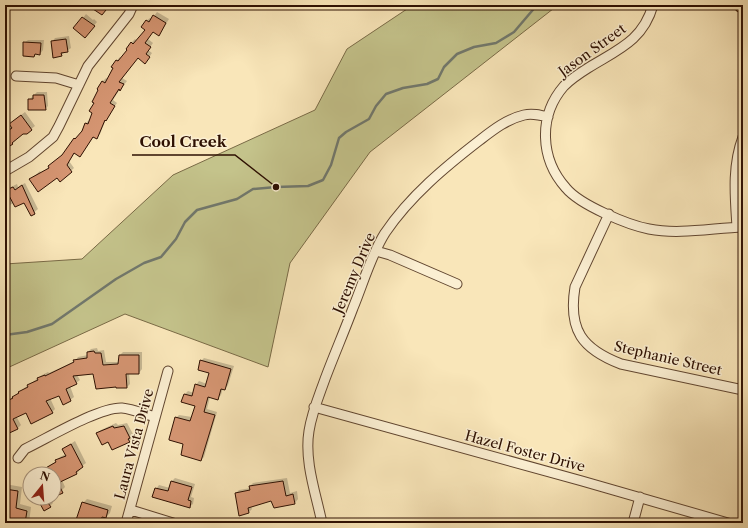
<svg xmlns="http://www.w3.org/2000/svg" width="748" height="528" font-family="'Libre Caslon Text',serif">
<rect width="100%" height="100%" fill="#f9e6b9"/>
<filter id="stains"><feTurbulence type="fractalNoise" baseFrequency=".005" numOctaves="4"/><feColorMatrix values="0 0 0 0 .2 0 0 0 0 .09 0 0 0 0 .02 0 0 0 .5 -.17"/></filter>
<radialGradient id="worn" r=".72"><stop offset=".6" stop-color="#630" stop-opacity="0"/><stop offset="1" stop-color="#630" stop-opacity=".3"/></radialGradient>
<path fill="#c4c38b" stroke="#796a46" d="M413,5H558L370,152L290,263L268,367L125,314L5,369V264L82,259L173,175L315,110L347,49Z"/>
<path fill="#0003" d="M160,5H169L167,8Z
M157,12L169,19L159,35L153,31L148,39L153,43L148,50L152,53L148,59L138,57L122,78L127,81L123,86L120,89L113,100L117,103L106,119L100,134L96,137L94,136L83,152L75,153L69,161L74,168L60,181L57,177L30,180L40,171L41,173L50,167L64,154L74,139L78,136H79L86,123L89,120L90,121L96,103L98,89L103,81L106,78L108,79L114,68L112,66L120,57L121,58L129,50L131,43L135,39L137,41L146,29V21L150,18L152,19Z
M86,14L93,20L94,19L97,22L88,33L83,18Z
M69,36L71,48L61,55L52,42L55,38Z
M28,40H44L43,50L40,54L36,53L34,56L24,43Z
M37,92H47L48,106L45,109L29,100Z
M25,112L35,126L26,133H23L15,139L16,140L12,143L5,147V132L12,127L13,121Z
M25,183L38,209L31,215L24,202L14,203L5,207V190L17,184L18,187Z
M97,348L98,351L104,350L106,362H119L120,355L123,352H142V369L139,373H129L130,384L127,387L94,372L77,375L80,380L76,383L70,386L74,397L70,400L59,395L50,398L55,409L52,412L26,411L16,416L21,425L17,429L5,434V407L10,405L8,402L11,398L42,375L48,372L49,373L75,361L78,357L88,355V352L91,349Z
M204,358L234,366L228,385L225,389L223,388L221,395L217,399L210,397L207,409L217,412L204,457L201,460L185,443L176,418L179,415L192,417L196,406L185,394L188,391L194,393L196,385L199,381L207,384L210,372L201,361Z
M116,423L118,425L127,423L133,434L131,435L132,438L129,441L109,440L97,433L101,430Z
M75,441L86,463L79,468L80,470L76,474L62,480L65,487L54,498V474H43L42,472L48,466L57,461L60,457L66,454L63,449Z
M175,478L195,484L191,497L194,498L193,504L189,507L156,489L159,485L170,488L172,481Z
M287,478L290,493L297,491L298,499L295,503L274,507L271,500L251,506L252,509L249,512L236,493L239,490L251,488L250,486L253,483Z
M5,484L22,487L20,504L31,507L29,523H5Z
M39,498H53L51,500L53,503L50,506Z
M87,499L112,506L110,513L106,517L104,516L102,523H72L75,520L77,521L83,503Z"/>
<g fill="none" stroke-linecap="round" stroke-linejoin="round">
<path stroke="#71786d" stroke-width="2.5" d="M5,335L27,332L52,324L116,279L144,263L161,257L176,239L185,222L197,210L237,199L253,189L276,187L308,186L323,180L331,165L339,138L346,132L369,119L376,106L386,94L403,88L427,84L438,79L444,67L457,54L474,47L496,43L514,32L537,5"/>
</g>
<path fill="#d69673" stroke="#2e1002" d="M87,5H110L102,15Z
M153,15L166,23L159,36L153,32L145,43L151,47L146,54L150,57L145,64L138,58L119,82L124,84L120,91L119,89L110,103L115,106L106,121L105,120L97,139L93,137L80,157L74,153L67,165L72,172L60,182L57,178L38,192L29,179L49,168L48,166L62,155L74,138L75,139L82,131L85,123L88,124L92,113L89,111L94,103L92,102L98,90L97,89L102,81L105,83L113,68L111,67L116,60L118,61L127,50L126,49L131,42L133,44L145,30L141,27L146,20L149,22Z
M82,17L95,26L85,38L73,28Z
M66,39L68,52L61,53L62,56L53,58L51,41Z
M23,42L41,43L40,55L35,54L34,57L23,56Z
M33,95H44L46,110H28V99H33Z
M21,115L32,130L27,134H23L12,143L13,144L5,149V130L6,132L12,128L9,124Z
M22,185L35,214L31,216L24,203L15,207L6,190L13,187L15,190Z
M94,351L95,353H101L103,365L118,364L119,355H139V374H126L127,388H116V387L96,389L93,374L73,376L77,384L66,389L71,401L63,405L59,396L46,401L53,413L31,424L26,413L13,419L18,429L5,435V408L9,406L7,401L13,398L12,397L19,393L18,392L28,387L27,385L38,380L37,378L45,375V376L74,362L73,360L87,358V352Z
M200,360L231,369L225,390L221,389L218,400L208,397L204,412L215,415L201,461L181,455L183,444L169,440V439L175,417L190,421L195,406L181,402L184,394L192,396L195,384L205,387L209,373L198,370Z
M113,426L114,428L124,426L130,438L128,439L130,442L112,450L108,442L102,445L96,433Z
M71,444L83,467L76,472L77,474L58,483L63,493L54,497V474H47L44,469L56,462L55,460L66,456L62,449Z
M171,481L192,487L188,500L191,501L190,508L152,497L155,488L168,491Z
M283,481L286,496L293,494L295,504L274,508L271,501L248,508L249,513L239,516L235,493L250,490L249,486Z
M5,489L18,491L16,508L27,511L25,523H5Z
M37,498H55L48,503L51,507L44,511Z
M82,502L108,510L106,518L102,517L100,523H75Z"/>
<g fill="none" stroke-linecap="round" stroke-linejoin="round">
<defs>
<path id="minor" d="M653,5C643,41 617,50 588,68C580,73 571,79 564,86C538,116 540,159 566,188C580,205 628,225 649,229C679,235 713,228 743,227
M16,76L56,78L79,85
M5,171L29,157L53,137L59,126L88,66L129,14L133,5
M609,214L575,287C568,330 582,349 621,364L743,390
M737,227C735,196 732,166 743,137
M376,251L390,255L457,284
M314,407L582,481L728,523
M18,458L25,449C48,438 99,407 122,408C133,409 144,414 155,417
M131,510L173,523
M126,523L168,371
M322,523C316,494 304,461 309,431C312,412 319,396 325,379C334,355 344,332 353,308C363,284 371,255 385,233C410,196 445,167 480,140C493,130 507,119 524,115C532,113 540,115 548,117
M633,523L640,497"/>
<path id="primary" d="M742,5H743"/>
</defs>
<use href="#minor" stroke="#614630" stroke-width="11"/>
<use href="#primary" stroke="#2e1002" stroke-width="17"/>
<use href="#minor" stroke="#fbefd2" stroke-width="9"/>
<use href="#primary" stroke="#ecc37c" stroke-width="15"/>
</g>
<g text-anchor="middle" stroke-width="3" stroke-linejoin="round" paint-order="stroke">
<g font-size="14" fill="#2e1002" stroke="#fbefd2">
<text transform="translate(592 50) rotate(-36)" y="5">Jason Street</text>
<text transform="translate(354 273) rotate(-67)" y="5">Jeremy Drive</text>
<text transform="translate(668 358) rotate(13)" y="5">Stephanie Street</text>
<text transform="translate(134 444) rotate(-75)" y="5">Laura Vista Drive</text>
<text transform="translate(525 451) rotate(15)" y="5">Hazel Foster Drive</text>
</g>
</g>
<path fill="none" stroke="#2e1002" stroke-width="1.5" d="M276 187L235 155H132"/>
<circle fill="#2e1002" stroke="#fbefd2" stroke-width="1.5" cx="276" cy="187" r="4"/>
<g font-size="15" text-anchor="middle" font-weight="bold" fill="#2e1002" stroke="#fbefd2" stroke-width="3" stroke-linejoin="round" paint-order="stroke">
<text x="183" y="147">Cool Creek</text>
</g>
<rect width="748" height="528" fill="none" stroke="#f9e6b9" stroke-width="20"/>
<rect x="6" y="6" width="736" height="516" fill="none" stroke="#2e1002" stroke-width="2"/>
<rect x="10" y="10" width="728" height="508" fill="none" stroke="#2e1002"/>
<g transform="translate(42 486) rotate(17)"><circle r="19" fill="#fbefd2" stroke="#a9967f"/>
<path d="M0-3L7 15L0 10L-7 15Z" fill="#8f2418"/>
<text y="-6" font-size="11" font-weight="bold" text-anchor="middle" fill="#2e1002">N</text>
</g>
<rect width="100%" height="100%" filter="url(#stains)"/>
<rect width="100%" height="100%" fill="url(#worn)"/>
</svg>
